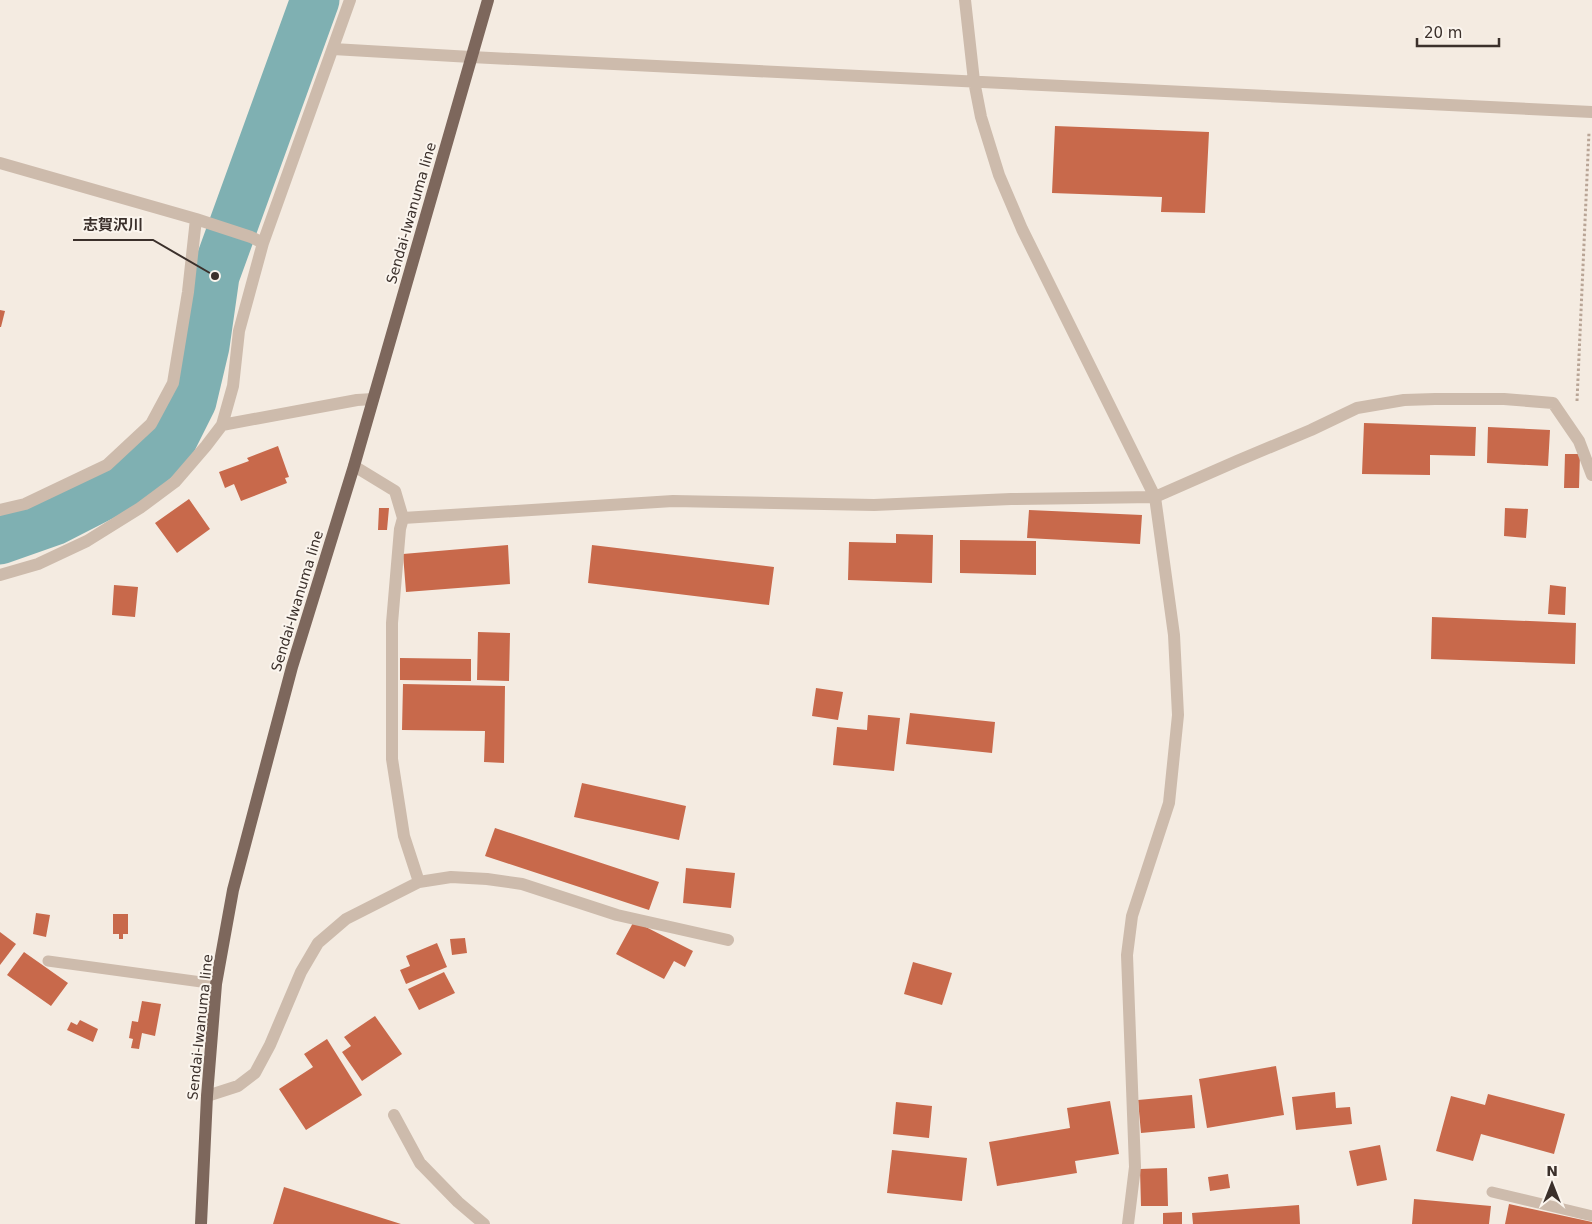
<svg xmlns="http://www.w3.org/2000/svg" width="1592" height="1224" font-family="'DejaVu Sans','Noto Sans JP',sans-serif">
<rect width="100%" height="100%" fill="#f4ebe1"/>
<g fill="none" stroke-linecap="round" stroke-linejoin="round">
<path stroke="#7fb0b2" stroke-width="49" d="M0,540L54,521L132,481L170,445L192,401L205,346L215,276L315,0"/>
</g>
<path fill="#c8694b" d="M1055,126L1209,132L1205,213L1161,212L1162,197L1052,193Z
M0,310L5,311L1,327H0Z
M1364,423L1476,427L1475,456L1430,455V475L1362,474Z
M1488,427L1550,430L1548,466L1487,463Z
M278,446L289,477L285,478L287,483L241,501L234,484L225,488L219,472L249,461L247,458Z
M1565,454H1580L1579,488H1564Z
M189,499L210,529L177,553L155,523Z
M379,508H389L387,530H378Z
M1505,508L1528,509L1526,538L1504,536Z
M1029,510L1142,515L1140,544L1027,538Z
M896,534L933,535L932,583L848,580L849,542L896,543Z
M960,540L1036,541V575L960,573Z
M508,545L510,584L406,592L403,554Z
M592,545L774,567L769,605L588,583Z
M114,585L138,587L135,617L112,615Z
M1550,585L1566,587L1565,615L1548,614Z
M1432,617L1576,623L1575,664L1431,659Z
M478,632L510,633L509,681L477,680Z
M400,658L471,659V681L400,680Z
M403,684L505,686L504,763L484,762L485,731L402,730Z
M816,688L843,692L838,720L812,716Z
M910,713L995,722L992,753L906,744Z
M868,715L900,718L894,771L833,765L837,727L867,730Z
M582,783L686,806L679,840L574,817Z
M495,828L659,882L649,910L485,856Z
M686,868L735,873L731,908L683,903Z
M36,913L50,915L46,937L33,934Z
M113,914H128V934H123V939H119V934H113Z
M634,921L693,951L685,967L674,961L664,979L616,954Z
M0,932L16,944L0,965Z
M465,938L467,953L452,955L450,939Z
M437,943L447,967L406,984L400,970L410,966L406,956Z
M24,952L68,983L51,1006L7,975Z
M913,962L952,973L942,1005L904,994Z
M444,972L455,993L419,1010L408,989Z
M142,1001L161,1004L155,1036L142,1033L139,1049L131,1048L133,1039L129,1038L132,1021L138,1022Z
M375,1016L402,1054L362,1081L342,1052L351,1046L344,1037Z
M80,1020L98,1029L93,1042L67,1030L71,1022L77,1025Z
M327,1039L362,1095L306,1130L279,1089L313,1067L304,1054Z
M1276,1066L1284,1115L1207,1128L1199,1079Z
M1335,1092L1336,1108L1350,1107L1352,1124L1296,1130L1292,1097Z
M1488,1094L1565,1114L1554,1154L1481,1134L1473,1161L1436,1151L1451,1096L1485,1105Z
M1192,1095L1195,1128L1141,1133L1138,1100Z
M1110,1101L1119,1154L1075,1161L1077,1173L997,1186L989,1142L1070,1128L1067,1108Z
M896,1102L932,1106L929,1138L893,1134Z
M1380,1145L1387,1180L1357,1186L1349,1151Z
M892,1150L967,1158L962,1201L887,1193Z
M1167,1168L1168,1206H1141L1140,1169Z
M1228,1174L1230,1188L1210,1191L1208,1177Z
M284,1187L401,1224H273Z
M1414,1199L1491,1206L1489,1224H1412Z
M1509,1204L1592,1222V1224H1505Z
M1299,1205L1300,1224H1193L1192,1213Z
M1182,1212V1224H1163V1213Z"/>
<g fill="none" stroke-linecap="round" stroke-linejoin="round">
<path stroke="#b9a596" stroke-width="3" stroke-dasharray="2.5 2.5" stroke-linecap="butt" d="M1577,401L1589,132"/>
<path stroke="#cdbbac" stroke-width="11" d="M48,961L216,984
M1492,1192L1592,1216"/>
<path stroke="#cdbbac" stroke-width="12" d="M965,0L974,81L981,117L999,175L1022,229L1155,497L1174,635L1178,715L1169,803L1132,916L1127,955L1135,1167L1128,1224
M333,49L471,57L1592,112
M0,163L196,219L251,237L263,243
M222,425L357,400L373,399
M354,466L395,491L403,518L673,501L874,505L1011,499L1155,497L1237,461L1311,430L1357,408L1404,400L1435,399H1504L1553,403L1579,441L1592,475
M0,510L25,504L107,465L151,424L173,383L188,292L196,219
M403,518L400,529L392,623V759L404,836L419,882
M0,575L38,564L87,541L140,508L175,482L206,446L222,425L233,386L239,331L263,243L350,0
M207,1096L238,1086L255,1073L270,1045L301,972L318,943L346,919L419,882L451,877L487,879L522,884L617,915L728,940
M394,1115L420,1163L458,1202L484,1224"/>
<path stroke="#7d675c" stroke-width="12" d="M201,1224L207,1096L216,984L233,890L292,667L354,466L488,0"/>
</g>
<g text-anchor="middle" stroke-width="4" stroke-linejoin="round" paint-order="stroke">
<g font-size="14" fill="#3b302b" stroke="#fbf5ee">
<text transform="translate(411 213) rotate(-74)" y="5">Sendai-Iwanuma line</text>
<text transform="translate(297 601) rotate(-73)" y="5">Sendai-Iwanuma line</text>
<text transform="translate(200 1027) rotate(-84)" y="5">Sendai-Iwanuma line</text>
</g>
</g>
<path fill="none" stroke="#3b302b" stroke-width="2" d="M215 276L153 240H73"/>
<circle fill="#3b302b" stroke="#fbf5ee" stroke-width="2" cx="215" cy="276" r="5"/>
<g font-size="15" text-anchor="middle" font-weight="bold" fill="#3b302b" stroke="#fbf5ee" stroke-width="4" stroke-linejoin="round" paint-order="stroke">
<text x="113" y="230">志賀沢川</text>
</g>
<g transform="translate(1552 1184)" stroke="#fbf5ee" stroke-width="4" paint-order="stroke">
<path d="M0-4L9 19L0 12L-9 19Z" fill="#3b302b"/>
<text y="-8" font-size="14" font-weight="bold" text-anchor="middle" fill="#3b302b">N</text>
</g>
<path d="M1417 38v8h82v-8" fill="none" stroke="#3b302b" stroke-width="2.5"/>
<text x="1424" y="38" font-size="15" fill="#3b302b" stroke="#fbf5ee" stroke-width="4" paint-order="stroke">20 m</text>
</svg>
